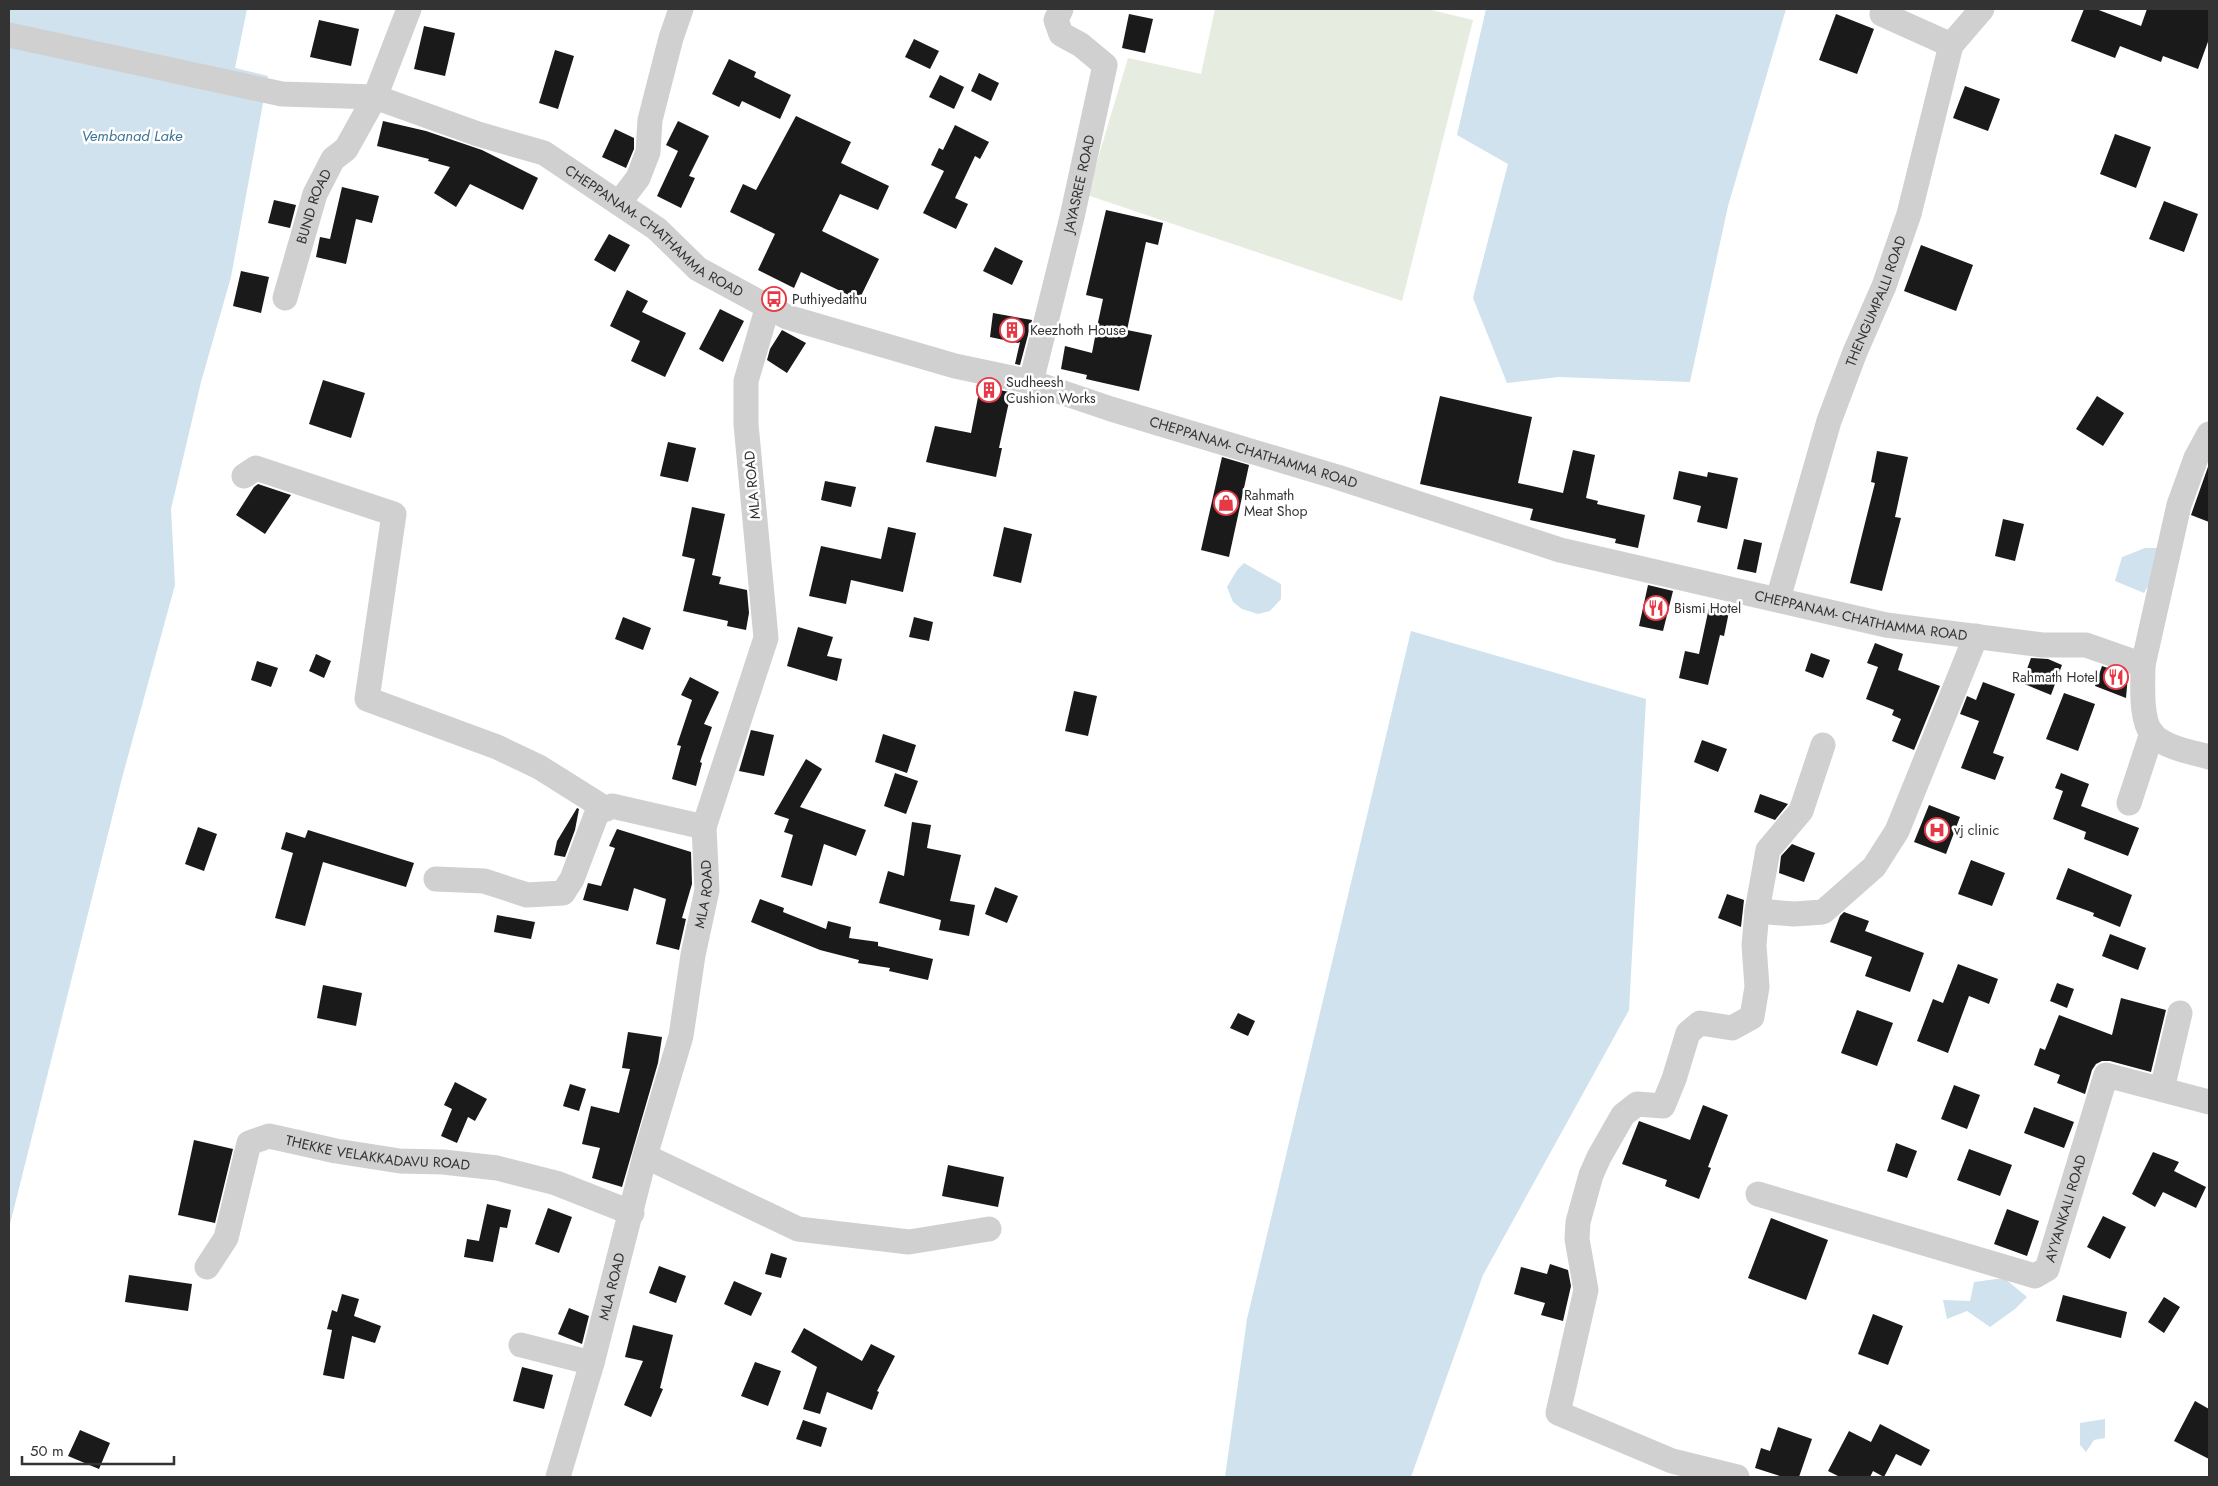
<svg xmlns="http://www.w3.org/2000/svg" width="2218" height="1486" font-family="Jost,sans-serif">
<rect width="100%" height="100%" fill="#fff"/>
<path fill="#e6ecdf" d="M1215,9H1427L1473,20L1402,301L1087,195L1128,58L1201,74Z"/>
<path fill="#cfe2ee" d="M9,9H247L235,68L268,76L231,277L201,382L171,509L175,585L122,778L9,1228Z
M1486,9H1786L1728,206L1690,382L1559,377L1507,383L1473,298L1508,164L1457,135Z
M2145,548H2165L2158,569L2144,593L2115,581L2122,557Z
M1244,563L1281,584V599L1270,611L1258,614L1242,609L1233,602L1227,587L1237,570Z
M1411,631L1646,699L1629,1010L1483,1275L1411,1477H1225L1247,1319Z
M2004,1278L2027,1297L2015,1309L1990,1327L1967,1311L1947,1319L1943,1300L1970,1301L1974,1282Z
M2105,1419V1438L2094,1440L2086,1452L2080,1445V1423Z"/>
<path fill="#1a1a1a" d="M2084,9H2096L2141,26L2147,9H2209V39L2198,69L2163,56L2161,62L2120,46L2115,58L2071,41Z
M1129,14L1153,19L1145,53L1122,48Z
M1836,14L1874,29L1857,74L1819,60Z
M319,20L359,29L351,66L310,57Z
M424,26L455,33L445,76L414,69Z
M914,39L939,51L930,69L905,57Z
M555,50L574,56L558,109L539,103Z
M729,59L756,72L754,77L791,95L780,119L742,101L739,107L712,94Z
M979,73L999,83L991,101L971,91Z
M940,75L964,87L954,109L929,97Z
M1965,86L2000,99L1988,131L1953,118Z
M796,116L851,142L841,163L889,186L878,210L840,194L822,231L879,259L859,300L801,272L794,288L758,270L775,234L730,212L743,184L756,190Z
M383,121L426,131L482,150L538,178L523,210L470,184L456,207L434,193L450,167L428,161L429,159L377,146Z
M678,121L709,136L689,176L695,178L681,208L657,196L678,151L666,145Z
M955,125L989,142L980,159L975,156L955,198L968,204L956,229L923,213L944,171L931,165L939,148L943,150Z
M615,129L634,138V149L626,168L602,157Z
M2115,134L2151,147L2136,188L2100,174Z
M342,187L379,196L372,223L356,219L346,264L316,257L320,237L330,239Z
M274,200L296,205L290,228L268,223Z
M2164,201L2198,214L2184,252L2149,239Z
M1106,210L1163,223L1158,245L1146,242L1127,330L1152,335L1139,391L1086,379L1087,375L1061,369L1065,346L1092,353L1096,332L1110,333L1097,327L1103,299L1086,295Z
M609,234L630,245L615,272L594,260Z
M1921,245L1973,265L1956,311L1904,291Z
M995,247L1023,261L1012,285L983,271Z
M241,271L269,277L261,313L233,306Z
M627,290L648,301L642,312L686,333L665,377L631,361L640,341L610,326Z
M720,309L744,321L723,362L699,349Z
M993,313L1032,320L1020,365L1015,364L1020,342L1018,343L990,337Z
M782,330L806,343L787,373L767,360L770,349Z
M323,380L365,393L351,438L309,424Z
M975,385L1024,395L1022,402L1010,397L999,448H1002L996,477L926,462L935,426L971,433L980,387Z
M1440,396L1532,417L1518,483L1563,493L1573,450L1595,455L1586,498L1598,501L1597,504L1645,515L1638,548L1615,543L1616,539L1530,520L1533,509L1420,484Z
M2097,396L2124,413L2103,446L2076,429Z
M668,442L696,448L688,482L660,476Z
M1877,451L1908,457L1895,517L1901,518L1882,591L1850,583L1875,483L1871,482Z
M1222,457L1249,465L1229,557L1201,550Z
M2209,464V522L2191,515Z
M1679,471L1707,477L1708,472L1738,478L1727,529L1697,522L1701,506L1673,499Z
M825,481L856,487L851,507L821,500Z
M258,484L291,495L265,534L236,515L254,487Z
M692,507L725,514L712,575L721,577L719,584L747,590L749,613L746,630L727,626L728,621L683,611L695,559L682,556Z
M2003,519L2024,524L2015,561L1995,556Z
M888,527L916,533L903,592L851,580L846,604L809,596L821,546L881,559Z
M1004,527L1032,534L1021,583L993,576Z
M1744,539L1762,543L1756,573L1737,569Z
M1648,585L1673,591L1663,631L1639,626Z
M1710,603L1730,607L1724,636L1720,635L1708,685L1679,678L1685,651L1699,654Z
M623,617L651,628L643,650L615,639Z
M914,617L933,622L929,641L909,637Z
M798,627L833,637L827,656L842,659L837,681L787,666Z
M1875,643L1903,654L1898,670L1940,686L1914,750L1892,741L1901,719L1892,715L1894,710L1866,699L1878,667L1867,663Z
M1811,653L1830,660L1823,678L1805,671Z
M316,654L331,661L324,678L309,671Z
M2031,658L2048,659L2062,665L2051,695L2022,683Z
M257,661L278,668L271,687L251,680Z
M2102,666L2128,675L2126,698L2095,686Z
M690,677L719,692L704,724L712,727L700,762L702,763L696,786L672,779L681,746L677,745L692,700L681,695Z
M1983,682L2015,694L1993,753L2004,757L1995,780L1961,768L1979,721L1960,714L1967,696L1976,700Z
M1074,691L1097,696L1088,736L1065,731Z
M2064,693L2095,704L2078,751L2046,739Z
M751,730L774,735L764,776L739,771Z
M883,734L916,745L907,773L875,762Z
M1702,740L1727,749L1718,772L1694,762Z
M806,759L822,769L800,807L866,830L856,856L824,844L812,886L781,877L793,835L784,832L789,819L774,814Z
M895,773L918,781L906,814L884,806Z
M2061,773L2089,784L2081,806L2139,828L2128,856L2084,839L2086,832L2053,819L2063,791L2055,788Z
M1760,794L1788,804L1775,820L1754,812Z
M1929,805L1960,817L1946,854L1914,842Z
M577,808L579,809L575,830L565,857L554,855L557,841Z
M912,822L931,825L927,848L961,855L950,901L975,905L969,936L939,930L941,920L879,903L888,871L904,876Z
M198,827L217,834L204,871L185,864Z
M617,829L691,852L692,884L682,918L686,919L679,950L656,944L666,899L634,888L628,911L583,900L588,883L601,886L615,848L609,846Z
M308,830L414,863L406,887L323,862L305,926L275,918L293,853L281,849L286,832L305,838Z
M1792,844L1815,853L1804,882L1779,873L1781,856Z
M1971,860L2005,873L1992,906L1958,894Z
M2068,868L2132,895L2120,927L2093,916L2094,913L2056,899Z
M995,887L1018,896L1007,923L985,914Z
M1727,894L1744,900L1741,927L1718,918Z
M760,899L784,908L783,912L826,929L828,921L851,927L849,938L878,942V946L933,959L928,980L889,971L890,968L858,963L859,960L820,950L751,922Z
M1844,912L1869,921L1865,931L1924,953L1910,992L1865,976L1872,957L1830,942L1840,916Z
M497,915L535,922L531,939L494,932Z
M2110,934L2146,948L2138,970L2102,956Z
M1958,964L1998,979L1989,1004L1969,996L1948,1053L1917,1041L1933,999L1943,1003Z
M2057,983L2074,989L2067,1008L2050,1001Z
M323,985L362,993L356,1026L317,1018Z
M2121,998L2166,1010L2151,1072L2110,1061H2102L2096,1064L2092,1070L2085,1094L2057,1083L2060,1075L2034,1065L2040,1048L2045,1050L2059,1015L2112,1035Z
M1857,1010L1893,1023L1877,1066L1841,1053Z
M1238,1013L1255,1021L1248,1036L1230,1028Z
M628,1032L662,1037L658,1063L622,1187L592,1178L600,1148L582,1144L591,1106L619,1113L630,1069L622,1068Z
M455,1082L487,1099L475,1121L468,1117L457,1143L441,1136L452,1109L444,1105Z
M570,1084L586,1089L579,1111L563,1106Z
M1954,1085L1980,1095L1967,1129L1941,1119Z
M1703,1105L1728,1115L1708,1167L1711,1168L1699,1199L1665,1186L1667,1180L1622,1164L1639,1121L1690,1140Z
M2034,1107L2074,1122L2064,1148L2024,1133Z
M194,1140L233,1149L215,1223L178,1215Z
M1896,1143L1917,1151L1907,1178L1887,1171Z
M1969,1149L2012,1165L2000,1196L1957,1180Z
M2153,1152L2179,1162L2174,1171L2206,1187L2196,1208L2163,1192L2155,1207L2132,1194Z
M948,1165L1004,1177L998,1207L942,1196Z
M487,1204L511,1210L507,1228L500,1227L493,1262L464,1257L467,1239L479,1241Z
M548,1208L572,1217L559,1253L535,1244Z
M2007,1209L2039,1221L2027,1256L1994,1244Z
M2103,1216L2126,1227L2110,1259L2087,1247Z
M1771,1218L1828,1240L1806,1300L1748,1278Z
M771,1253L787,1258L781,1278L765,1274Z
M1550,1264L1568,1270L1571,1286L1563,1321L1541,1315L1545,1303L1514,1294L1521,1267L1547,1274Z
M659,1266L686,1276L676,1303L649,1293Z
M129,1275L192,1284L188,1311L125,1302Z
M734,1281L762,1293L751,1316L724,1304Z
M342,1294L359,1299L354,1316L381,1326L375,1343L352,1336L344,1379L323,1375L332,1330L327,1329L332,1310L337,1312Z
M2063,1295L2127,1312L2121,1338L2056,1321Z
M2164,1297L2180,1307L2164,1333L2148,1322Z
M569,1308L589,1316L582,1344L558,1334Z
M1873,1314L1903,1326L1888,1365L1858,1354Z
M633,1325L673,1335L660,1388L663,1389L651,1417L624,1405L643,1361L625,1357Z
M804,1328L862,1361L871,1344L895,1356L877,1391L879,1392L872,1410L827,1392L820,1414L803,1409L817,1367L791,1352Z
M755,1362L781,1371L768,1406L741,1396Z
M522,1367L553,1375L544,1409L513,1401Z
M2195,1401L2209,1409V1459L2174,1441Z
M803,1420L827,1428L821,1447L796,1439Z
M1880,1424L1930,1450L1921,1466L1896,1454L1884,1477L1873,1471L1870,1477H1840L1828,1471L1849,1431L1871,1442Z
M1778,1427L1812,1439L1799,1477H1783L1755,1468L1761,1448L1770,1451Z
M80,1430L110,1443L99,1469L68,1456Z"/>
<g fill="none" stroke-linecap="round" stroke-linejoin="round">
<g stroke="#d0d0d0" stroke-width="25">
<path d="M1882,14L1951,45"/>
<path id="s1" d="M9,35L282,94L375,97L478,134L544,153L657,229L698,269L787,317L955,366L1031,382L1111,409L1337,477L1560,550L1886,625L2042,645H2086L2143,665C2143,683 2140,719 2152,734C2165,748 2192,752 2209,757"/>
<path d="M619,203L638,178L648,152L650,120L671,38L681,9"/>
<path id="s2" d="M285,298L315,194L333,159L346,149L375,97L409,9"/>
<path id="s3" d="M1031,382L1072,217L1105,65L1081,45L1061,34L1056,20L1061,9"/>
<path d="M244,476L256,468L394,514L367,699L497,747L539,767L606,809"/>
<path id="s4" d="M1778,599L1829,421L1855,352L1884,286L1909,214L1951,45L1982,9"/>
<path d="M2143,665L2179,505L2196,458L2209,434"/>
<path d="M2129,803L2152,733"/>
<path d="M436,879L484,881L527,895L563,893L572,879L597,813L612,806L704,827"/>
<path d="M1757,911L1794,914L1823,912L1874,867L1897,831L1976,636"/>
<path d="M2162,1089L2180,1013"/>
<path d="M645,1156L798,1229L909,1242L989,1229"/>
<path id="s5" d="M1758,1194L2035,1276L2047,1269L2106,1075L2209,1102"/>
<path id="s6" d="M207,1267L226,1238L249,1143L269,1136L336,1151L400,1161L443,1162L497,1168L556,1183L632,1213"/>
<path d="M521,1345L592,1363"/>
<path id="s7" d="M558,1477L592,1363L645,1156L681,1036L693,955L707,890L704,827L766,638L746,424V381L768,306"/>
<path d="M1737,1477L1672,1461L1558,1413L1586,1290L1577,1239L1578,1222L1591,1175L1599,1157L1623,1115L1637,1104L1663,1106L1674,1079L1688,1033L1700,1023L1732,1028L1752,1017L1757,987L1754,945L1757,911L1768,850L1801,811L1823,745"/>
</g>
</g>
<defs>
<symbol id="bus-ring" viewBox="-11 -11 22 22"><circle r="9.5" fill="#fff" stroke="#e63946" stroke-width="1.5"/><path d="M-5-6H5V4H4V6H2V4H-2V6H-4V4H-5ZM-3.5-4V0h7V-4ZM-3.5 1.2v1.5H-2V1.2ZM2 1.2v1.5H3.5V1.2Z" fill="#e63946"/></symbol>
<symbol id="building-ring" viewBox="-11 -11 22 22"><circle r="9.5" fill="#fff" stroke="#e63946" stroke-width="1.5"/><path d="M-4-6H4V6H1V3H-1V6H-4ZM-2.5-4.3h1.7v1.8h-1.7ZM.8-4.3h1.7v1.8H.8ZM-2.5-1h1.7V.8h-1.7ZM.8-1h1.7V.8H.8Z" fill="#e63946"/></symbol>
<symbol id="shop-ring" viewBox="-11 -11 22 22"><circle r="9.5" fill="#fff" stroke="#e63946" stroke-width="1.5"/><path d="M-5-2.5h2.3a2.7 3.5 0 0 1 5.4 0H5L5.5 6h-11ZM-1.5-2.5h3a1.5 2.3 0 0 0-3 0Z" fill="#e63946"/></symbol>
<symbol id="restaurant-ring" viewBox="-11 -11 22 22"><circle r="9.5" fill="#fff" stroke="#e63946" stroke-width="1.5"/><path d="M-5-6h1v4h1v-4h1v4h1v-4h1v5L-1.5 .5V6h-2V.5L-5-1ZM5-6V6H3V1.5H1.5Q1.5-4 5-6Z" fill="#e63946"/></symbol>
<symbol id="hospital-ring" viewBox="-11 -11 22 22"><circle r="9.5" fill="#fff" stroke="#e63946" stroke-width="1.5"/><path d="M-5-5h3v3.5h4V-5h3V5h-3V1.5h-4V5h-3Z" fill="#e63946"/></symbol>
</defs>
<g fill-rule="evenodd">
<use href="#bus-ring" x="760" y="285" width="28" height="28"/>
<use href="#building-ring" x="998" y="316" width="28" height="28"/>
<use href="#building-ring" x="975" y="376" width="28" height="28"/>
<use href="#shop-ring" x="1212" y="489" width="28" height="28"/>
<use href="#restaurant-ring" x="1642" y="594" width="28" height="28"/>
<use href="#restaurant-ring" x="2102" y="663" width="28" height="28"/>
<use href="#hospital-ring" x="1923" y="816" width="28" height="28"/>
</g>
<g text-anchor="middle" stroke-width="5" stroke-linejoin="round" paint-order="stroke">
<g font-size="14" fill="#333" stroke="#fff">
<text dy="5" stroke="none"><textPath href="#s3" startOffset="204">JAYASREE ROAD</textPath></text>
<text dy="5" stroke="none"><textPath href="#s2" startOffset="96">BUND ROAD</textPath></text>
<text dy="5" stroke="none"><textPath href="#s1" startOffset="686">CHEPPANAM- CHATHAMMA ROAD</textPath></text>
<text dy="5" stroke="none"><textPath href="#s4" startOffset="314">THENGUMPALLI ROAD</textPath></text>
<text dy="5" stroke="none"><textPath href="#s1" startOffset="1331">CHEPPANAM- CHATHAMMA ROAD</textPath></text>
<text transform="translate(752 485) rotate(-95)" y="5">MLA ROAD</text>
<text dy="5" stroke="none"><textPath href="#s1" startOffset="1961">CHEPPANAM- CHATHAMMA ROAD</textPath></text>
<text dy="5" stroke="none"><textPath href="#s7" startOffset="602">MLA ROAD</textPath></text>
<text dy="5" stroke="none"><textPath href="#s6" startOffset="264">THEKKE VELAKKADAVU ROAD</textPath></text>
<text dy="5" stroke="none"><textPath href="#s5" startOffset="366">AYYANKALI ROAD</textPath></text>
<text dy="5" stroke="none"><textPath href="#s7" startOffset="198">MLA ROAD</textPath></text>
</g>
<g font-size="14" fill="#333" stroke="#fff" text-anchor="start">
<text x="792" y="304">Puthiyedathu</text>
<text x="1030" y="335">Keezhoth House</text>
<text x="1006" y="387">Sudheesh<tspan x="1006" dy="16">Cushion Works</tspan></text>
<text x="1244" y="500">Rahmath<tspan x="1244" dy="16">Meat Shop</tspan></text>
<text x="1674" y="613">Bismi Hotel</text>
<text x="2098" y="682" text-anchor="end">Rahmath Hotel</text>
<text x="1954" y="835">vj clinic</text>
</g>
<g font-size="15" font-style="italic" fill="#3f7597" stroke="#fff">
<text x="132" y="141">Vembanad Lake</text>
</g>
</g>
<rect width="2218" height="1486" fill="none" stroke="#333333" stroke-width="20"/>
<path d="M22 1456v8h152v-8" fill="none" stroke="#333333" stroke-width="2.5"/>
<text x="30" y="1456" font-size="15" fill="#333333" stroke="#ffffff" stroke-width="4" paint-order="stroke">50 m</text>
</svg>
